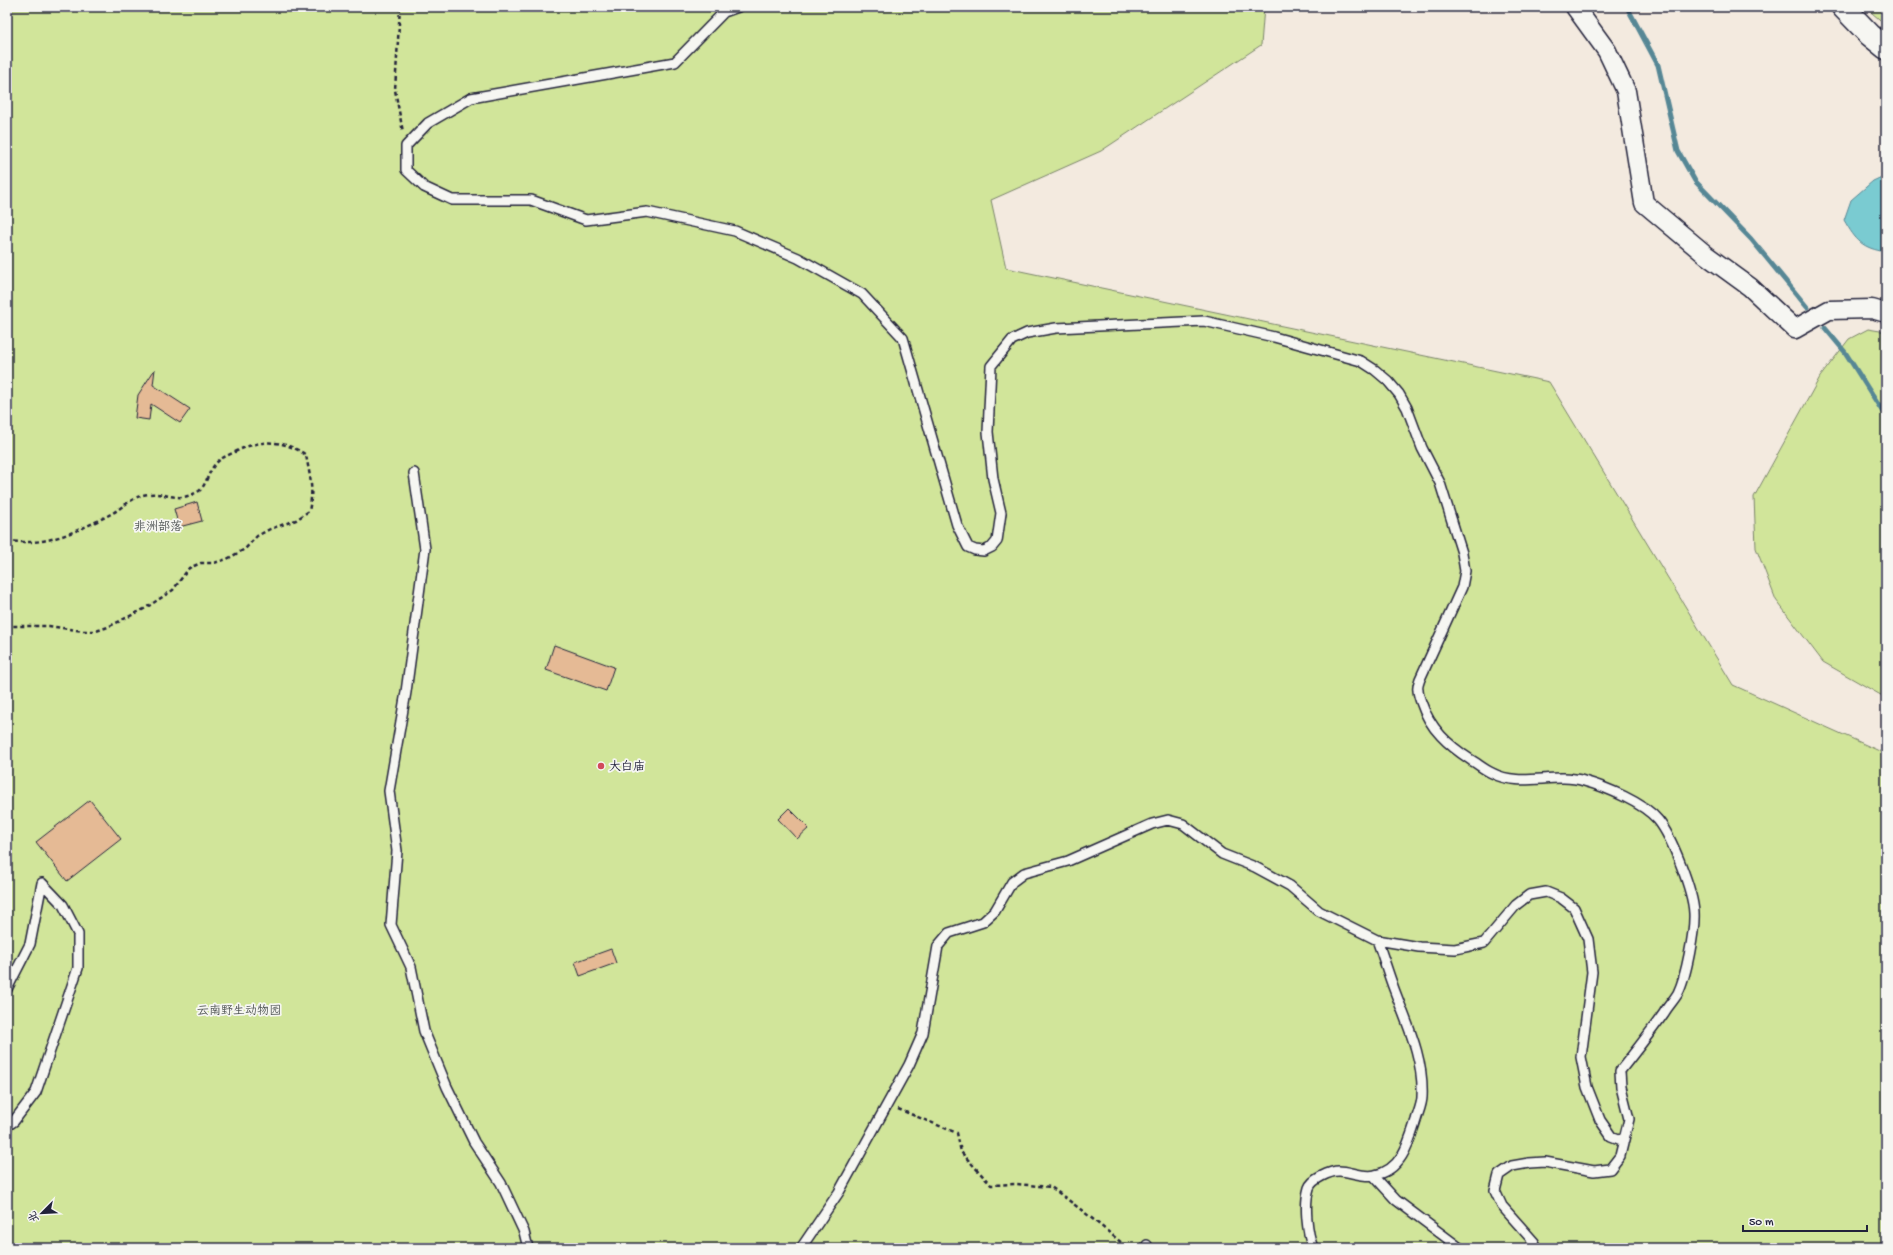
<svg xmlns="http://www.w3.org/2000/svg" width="1893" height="1255" font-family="'Gochi Hand','LXGW WenKai TC',sans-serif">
<rect width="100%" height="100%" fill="#f3eadf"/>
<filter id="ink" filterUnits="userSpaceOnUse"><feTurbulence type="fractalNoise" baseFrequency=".025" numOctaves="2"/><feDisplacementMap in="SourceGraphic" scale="8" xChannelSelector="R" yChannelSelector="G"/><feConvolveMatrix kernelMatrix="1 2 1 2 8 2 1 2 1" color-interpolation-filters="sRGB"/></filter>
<g filter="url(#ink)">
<path fill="#d1e59a" stroke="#7a846a" d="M7,7H1264L1261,45L1101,151L991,200L1006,268L1549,382L1733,685L1886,754V1248H7Z
M1865,7H1886V25Z
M1868,329L1886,332V698L1823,662L1776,600L1756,548L1754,497L1820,377L1849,339Z"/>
<path fill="#7acbd1" stroke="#578795" d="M1886,175V252C1862,248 1856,241 1844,220L1851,200L1873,181Z"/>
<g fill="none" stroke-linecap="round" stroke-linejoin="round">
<path stroke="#578795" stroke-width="5" d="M1627,7L1658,65L1678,151L1695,181L1751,239L1807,307
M1825,328L1845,352L1886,417"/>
</g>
<path fill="#e5ba95" stroke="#22223b" d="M155,369L153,385L190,409L180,423L151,404L149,420L135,418L138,395Z
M197,502L202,521L179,527L174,509Z
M554,645L614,667L606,691L546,670Z
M90,800L121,839L67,881L36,842Z
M789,808L809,828L797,839L778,819Z
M611,949L616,963L580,976L575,962Z"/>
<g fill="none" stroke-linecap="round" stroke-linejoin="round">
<defs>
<path id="lane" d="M738,7L724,12L675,62L471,98L428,123L406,146V170L424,187L452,200H531L586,220L647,212L735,231L798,258L862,294L903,338L957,525L968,547L975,550L984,551L992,547L997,541L1001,513L993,479L988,432L991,366L1012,340L1027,333L1056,328L1204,321L1274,337L1361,361L1375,370L1388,381L1399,394L1407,408L1422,448L1440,483L1462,553L1465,571L1462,587L1420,679C1419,682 1417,687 1418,690C1418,694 1420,699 1421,702C1430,729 1448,745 1471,760C1478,764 1485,770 1492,773C1520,788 1554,772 1584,781C1606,787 1644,803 1658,820C1672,837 1693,891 1694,913C1695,931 1686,977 1678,993C1674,1000 1668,1006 1664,1013C1650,1033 1635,1052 1620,1071L1621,1087L1629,1119L1620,1156L1610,1169L1594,1171L1545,1162L1529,1163L1512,1166L1499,1175L1495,1191L1502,1206L1534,1242L1537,1248
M414,473L425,549L406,692L389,791L397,851L391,925L411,967L424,1031L447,1087L474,1142L501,1183L524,1232L528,1248
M7,989L30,944L42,883
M7,1126L14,1121L36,1092L78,968V934L63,905L42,883
M1374,1176L1396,1200L1460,1248
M1147,1245L1148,1248
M801,1248L839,1192L909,1065L923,1033L938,946L949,933L983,922L995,911L1012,882L1024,873L1068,861L1152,824L1168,820L1183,824L1222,854L1255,867L1290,886L1319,911L1377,940L1419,947L1455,949L1484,943L1516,905L1529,895L1546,892L1561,898L1574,908L1588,939L1592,972L1581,1057L1587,1087L1600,1120L1611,1136L1624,1141
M1313,1248C1307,1232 1304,1205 1309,1188C1312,1179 1330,1171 1339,1171C1350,1171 1364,1178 1375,1175C1402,1170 1409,1142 1416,1120C1418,1113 1422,1104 1422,1097C1424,1058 1407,1024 1394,989C1388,973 1383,956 1377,940"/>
<path id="street" d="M1575,7L1607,51L1626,91L1644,203L1706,255L1750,287L1795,329L1829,310L1872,309L1886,313"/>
<path id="secondary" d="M1843,7L1870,35L1886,48"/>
</defs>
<use href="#lane" stroke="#22223b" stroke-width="12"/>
<use href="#street" stroke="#22223b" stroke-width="21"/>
<use href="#secondary" stroke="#22223b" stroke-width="25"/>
<path stroke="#22223b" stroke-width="2.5" stroke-dasharray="4 3" stroke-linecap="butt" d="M400,7L395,90L403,132
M7,541C20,542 34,543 47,540C68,536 92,524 111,514C124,507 134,495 149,494C167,492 178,504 199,491C205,487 208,474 213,467C218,459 226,456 235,452C259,439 283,439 306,455C310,478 314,487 309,511L296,520L270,529L257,536L245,549L227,559L214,563H201L189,568L173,590L144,609L108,627L96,631H83L49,626H7
M898,1109L957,1133L961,1152L991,1185L1016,1184L1051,1187L1084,1212L1128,1248"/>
<use href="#lane" stroke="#f6f6f2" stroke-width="9"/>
<use href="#street" stroke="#f6f6f2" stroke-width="18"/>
<use href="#secondary" stroke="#f6f6f2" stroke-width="22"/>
</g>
</g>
<circle fill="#d1495b" stroke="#f6f6f2" stroke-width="1.5" cx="601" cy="766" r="4"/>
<g text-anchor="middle" stroke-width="3.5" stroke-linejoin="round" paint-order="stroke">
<g font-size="12" fill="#4e5353" stroke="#f6f6f2">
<text x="158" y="530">非洲部落</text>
<text x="239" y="1014">云南野生动物园</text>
</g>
<g font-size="12" fill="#22223b" stroke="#f6f6f2" text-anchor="start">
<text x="609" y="770">大白庙</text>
</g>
</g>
<rect width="1893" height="1255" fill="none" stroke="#f6f6f2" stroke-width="24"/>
<rect x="12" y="12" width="1869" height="1231" fill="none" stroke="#22223b" stroke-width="1.5" filter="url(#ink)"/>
<g transform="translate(42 1213) rotate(246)" stroke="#f6f6f2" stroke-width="3" paint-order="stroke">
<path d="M0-3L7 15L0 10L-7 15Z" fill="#22223b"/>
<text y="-6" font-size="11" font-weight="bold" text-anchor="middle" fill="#22223b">北</text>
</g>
<path d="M1743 1225v6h124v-6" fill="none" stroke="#22223b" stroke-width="2"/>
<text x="1749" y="1225" font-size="12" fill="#22223b" stroke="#f6f6f2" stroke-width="3" paint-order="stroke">50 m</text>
</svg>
